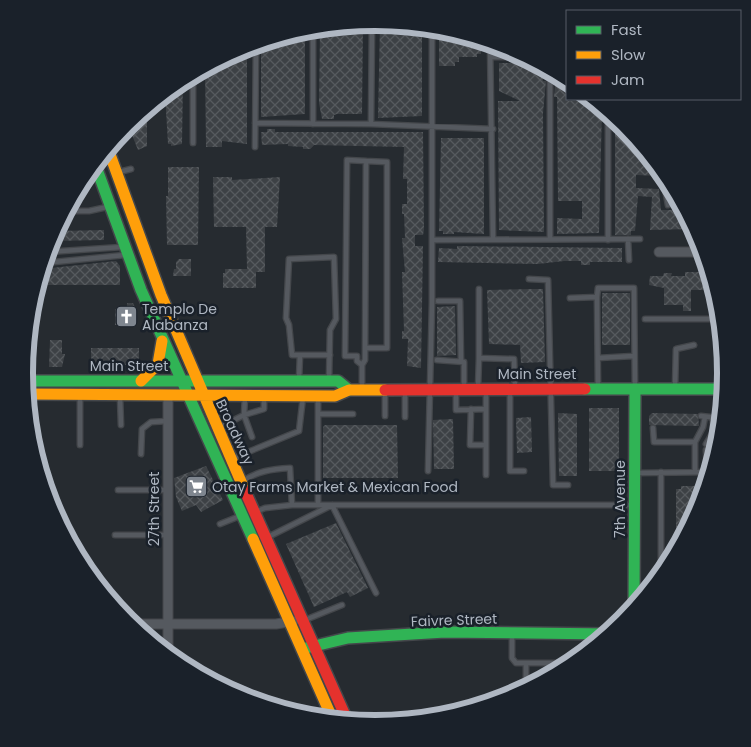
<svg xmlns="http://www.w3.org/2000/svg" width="751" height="747" font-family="Poppins,sans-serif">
<defs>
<pattern id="building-cross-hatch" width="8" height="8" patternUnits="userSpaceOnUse" patternTransform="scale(1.25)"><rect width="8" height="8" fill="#3d4145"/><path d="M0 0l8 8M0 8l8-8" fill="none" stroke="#565a5e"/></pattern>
</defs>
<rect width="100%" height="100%" fill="#262b30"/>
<path fill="url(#building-cross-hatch)" d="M380,23L422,27V116L378,118Z
M363,24L362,114H337L334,115V119H322L319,103L320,30H323V28Z
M439,29L477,39V43H481V54H477V57H459V62H455V66H439Z
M305,30V114L261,117V43Z
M244,48L247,55V144L222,141V147H206L205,69Z
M499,63H536L544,67L543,81H546L543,113L544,232L499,230L498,101H520L499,91Z
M556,74L567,80L568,101L591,99L602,108L599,233L557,234V218L582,219V201H558L557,97H554Z
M183,80L182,144L171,146V144H168L165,94Z
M147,109V146L138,150L128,125Z
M612,116L624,126L660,169V176L636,175V188L659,189L661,210H678V214H686L694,229L650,230L652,197L638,196L635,231H631V235H615V133H620Z
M267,129H275V132H423L424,230L423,235H415V246H423L421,368L407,366L408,339H402V331H404L402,272H405L402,238H405L404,214H402V204H407V179H403L404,147L314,145L310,149H303V147L288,146V144L262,145L261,132H267Z
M441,138H484V234L454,232V234H443V231H439Z
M168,167H199L198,245H167L166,196H168Z
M213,177H232V180L280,177L277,227H265V272H256V288H223V273H225V269H247L246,227H214Z
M104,230V240L51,241L55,231Z
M457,246L622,248V262H590V265H581V261H564L538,264L438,262L439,248L457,249Z
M179,259H191V276H173L174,269H176V262Z
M116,261L120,266V285H37L42,269Z
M701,270H709L715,294H707V290H691V311H683V305H664V288L649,285L650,276H663L664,273H672L671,276H685V272H701Z
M535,289H543L545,362L521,363L520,345L489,344L487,290Z
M602,293H630V345H602Z
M127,303H133L137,312L133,325H115V309H127Z
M455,306L456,355L437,356V307Z
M50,340H62V354H65L62,367H49Z
M91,348H139V365H91Z
M589,408H619V471H589Z
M558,413L577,414V476H559Z
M652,413L698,414L699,426L649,425V416Z
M531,417L532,452L517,453L516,418Z
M453,419L454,469H434L433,420Z
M325,425H397L398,478H323V427Z
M206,466L223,500L201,512L196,505L182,511L176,497L174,478Z
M681,486H706L700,508L676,553V489H681Z
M336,523L368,588L350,597L347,592L314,607L286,544Z"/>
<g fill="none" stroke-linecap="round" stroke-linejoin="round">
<defs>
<path id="lane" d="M313,29V124
M490,43L493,239
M491,57H524
M550,71V239
M255,123L371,124L493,129
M371,124L372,23
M193,143V75
M255,147L256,45
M119,172L131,169
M668,205L664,183L670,184
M66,211H89L107,207
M628,239L629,260
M432,240L640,239
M608,240V113
M47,252L122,247
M44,263L125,255
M529,279L548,280L553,485H568
M479,289V358
M597,297L598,288H634L635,388
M570,298L597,297L598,388
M438,301H460L461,361
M645,319H721
M718,347L720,441
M365,348H387V162L366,161
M598,358L633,356
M437,360L464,362V388
M299,379L300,355
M329,380L330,330L336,319L334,257L289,259L286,318L289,325L292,355H330
M362,388V365L365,360L366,161L347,160L345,356H357V361L362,365
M478,388L479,358L514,359L515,388
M675,388L676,349L694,345
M405,391V417
M456,391V410L486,409V390
M510,391V471H524
M80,397V445
M120,397L121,425
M245,397L244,415L264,409V398
M318,397V505
M471,409L470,445H486
M486,409V475
M318,414H353
M385,416V391
M701,416L710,417L713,419V432L706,444
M220,427L244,415L252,437
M653,428L654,442H695V472
M695,442L703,427L705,417
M706,450L707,472
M141,454L142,429L151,422L168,421
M231,459L299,431L303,397
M428,471L432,302V28
M637,473L711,472
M242,482C256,471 273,469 290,468L292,505
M118,490H167
M255,512L265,508L292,505H634
M220,524L240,516
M115,535H167
M268,537L332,505L376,593
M661,577V472
M305,620L342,605
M512,633V658L516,663H573
M192,672L194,673
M526,689V663"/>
<path id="street" d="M659,252H704
M168,396V655
M130,624H276L294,621"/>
<path id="fast" d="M95,164L141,290L253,539
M25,381H338L349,390
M585,389H725
M634,609L635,389
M306,648L348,638L445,632L609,634"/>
<path id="slow" d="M108,149L161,295L245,491
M141,381L158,364L162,341
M27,394L335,396L349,390H385
M253,539L333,720"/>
<path id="jam" d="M385,390L585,389
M245,491L348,722"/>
</defs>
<use href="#lane" stroke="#44474b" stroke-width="7"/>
<use href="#street" stroke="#44474b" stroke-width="11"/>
<use href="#fast" stroke="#44474b" stroke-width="14"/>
<use href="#slow" stroke="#44474b" stroke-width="14"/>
<use href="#jam" stroke="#44474b" stroke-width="14"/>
<use href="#lane" stroke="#55595f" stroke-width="4.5"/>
<use href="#street" stroke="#55595f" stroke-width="9"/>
<use href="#fast" stroke="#30b455" stroke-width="11"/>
<use href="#slow" stroke="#ff9f0a" stroke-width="11"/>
<use href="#jam" stroke="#e5322d" stroke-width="11"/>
</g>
<defs>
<symbol id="church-square" viewBox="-11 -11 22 22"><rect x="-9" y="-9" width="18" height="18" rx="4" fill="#7f868f" stroke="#1a212a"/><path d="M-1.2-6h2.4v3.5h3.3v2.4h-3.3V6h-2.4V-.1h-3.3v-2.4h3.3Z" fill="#fff"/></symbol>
<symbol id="supermarket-square" viewBox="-11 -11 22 22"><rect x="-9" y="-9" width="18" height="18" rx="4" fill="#7f868f" stroke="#1a212a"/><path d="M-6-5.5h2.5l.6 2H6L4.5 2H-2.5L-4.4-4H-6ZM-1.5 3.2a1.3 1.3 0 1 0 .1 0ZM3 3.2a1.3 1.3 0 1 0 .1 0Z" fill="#fff"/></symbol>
</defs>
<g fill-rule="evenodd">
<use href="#church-square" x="114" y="304" width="25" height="25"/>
<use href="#supermarket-square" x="184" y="474" width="25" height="25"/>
</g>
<g text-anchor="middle" stroke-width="5" stroke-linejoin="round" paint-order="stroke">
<g font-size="14" fill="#afb7c2" stroke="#1a212a" text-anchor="start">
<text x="142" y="314">Templo De<tspan x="142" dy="16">Alabanza</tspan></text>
<text x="212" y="492">Otay Farms Market &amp; Mexican Food</text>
</g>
<g font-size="14" fill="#afb7c2" stroke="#1a212a">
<text x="129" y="371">Main Street</text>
<text x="537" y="379">Main Street</text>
<text transform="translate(235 432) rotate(65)" y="5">Broadway</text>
<text transform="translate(620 499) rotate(-90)" y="5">7th Avenue</text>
<text transform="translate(154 509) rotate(-90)" y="5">27th Street</text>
<text transform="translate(454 620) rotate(-2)" y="5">Faivre Street</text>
</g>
</g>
<path d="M0 0H751V747H0ZM33 373a342 342 0 1 1 684 0a342 342 0 1 1-684 0Z" fill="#1a212a" fill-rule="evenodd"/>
<path fill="none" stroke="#afb7c2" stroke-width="6" d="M33 373a342 342 0 1 1 684 0a342 342 0 1 1-684 0Z"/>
<rect x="566" y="10" width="175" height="90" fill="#1a212a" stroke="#565d67"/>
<rect x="576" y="26" width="25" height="8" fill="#30b455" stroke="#565d67"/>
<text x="611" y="35" font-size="15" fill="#afb7c2">Fast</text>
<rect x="576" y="51" width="25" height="8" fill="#ff9f0a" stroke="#565d67"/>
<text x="611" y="60" font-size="15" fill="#afb7c2">Slow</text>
<rect x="576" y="76" width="25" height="8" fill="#e5322d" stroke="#565d67"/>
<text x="611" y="85" font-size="15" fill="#afb7c2">Jam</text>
</svg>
